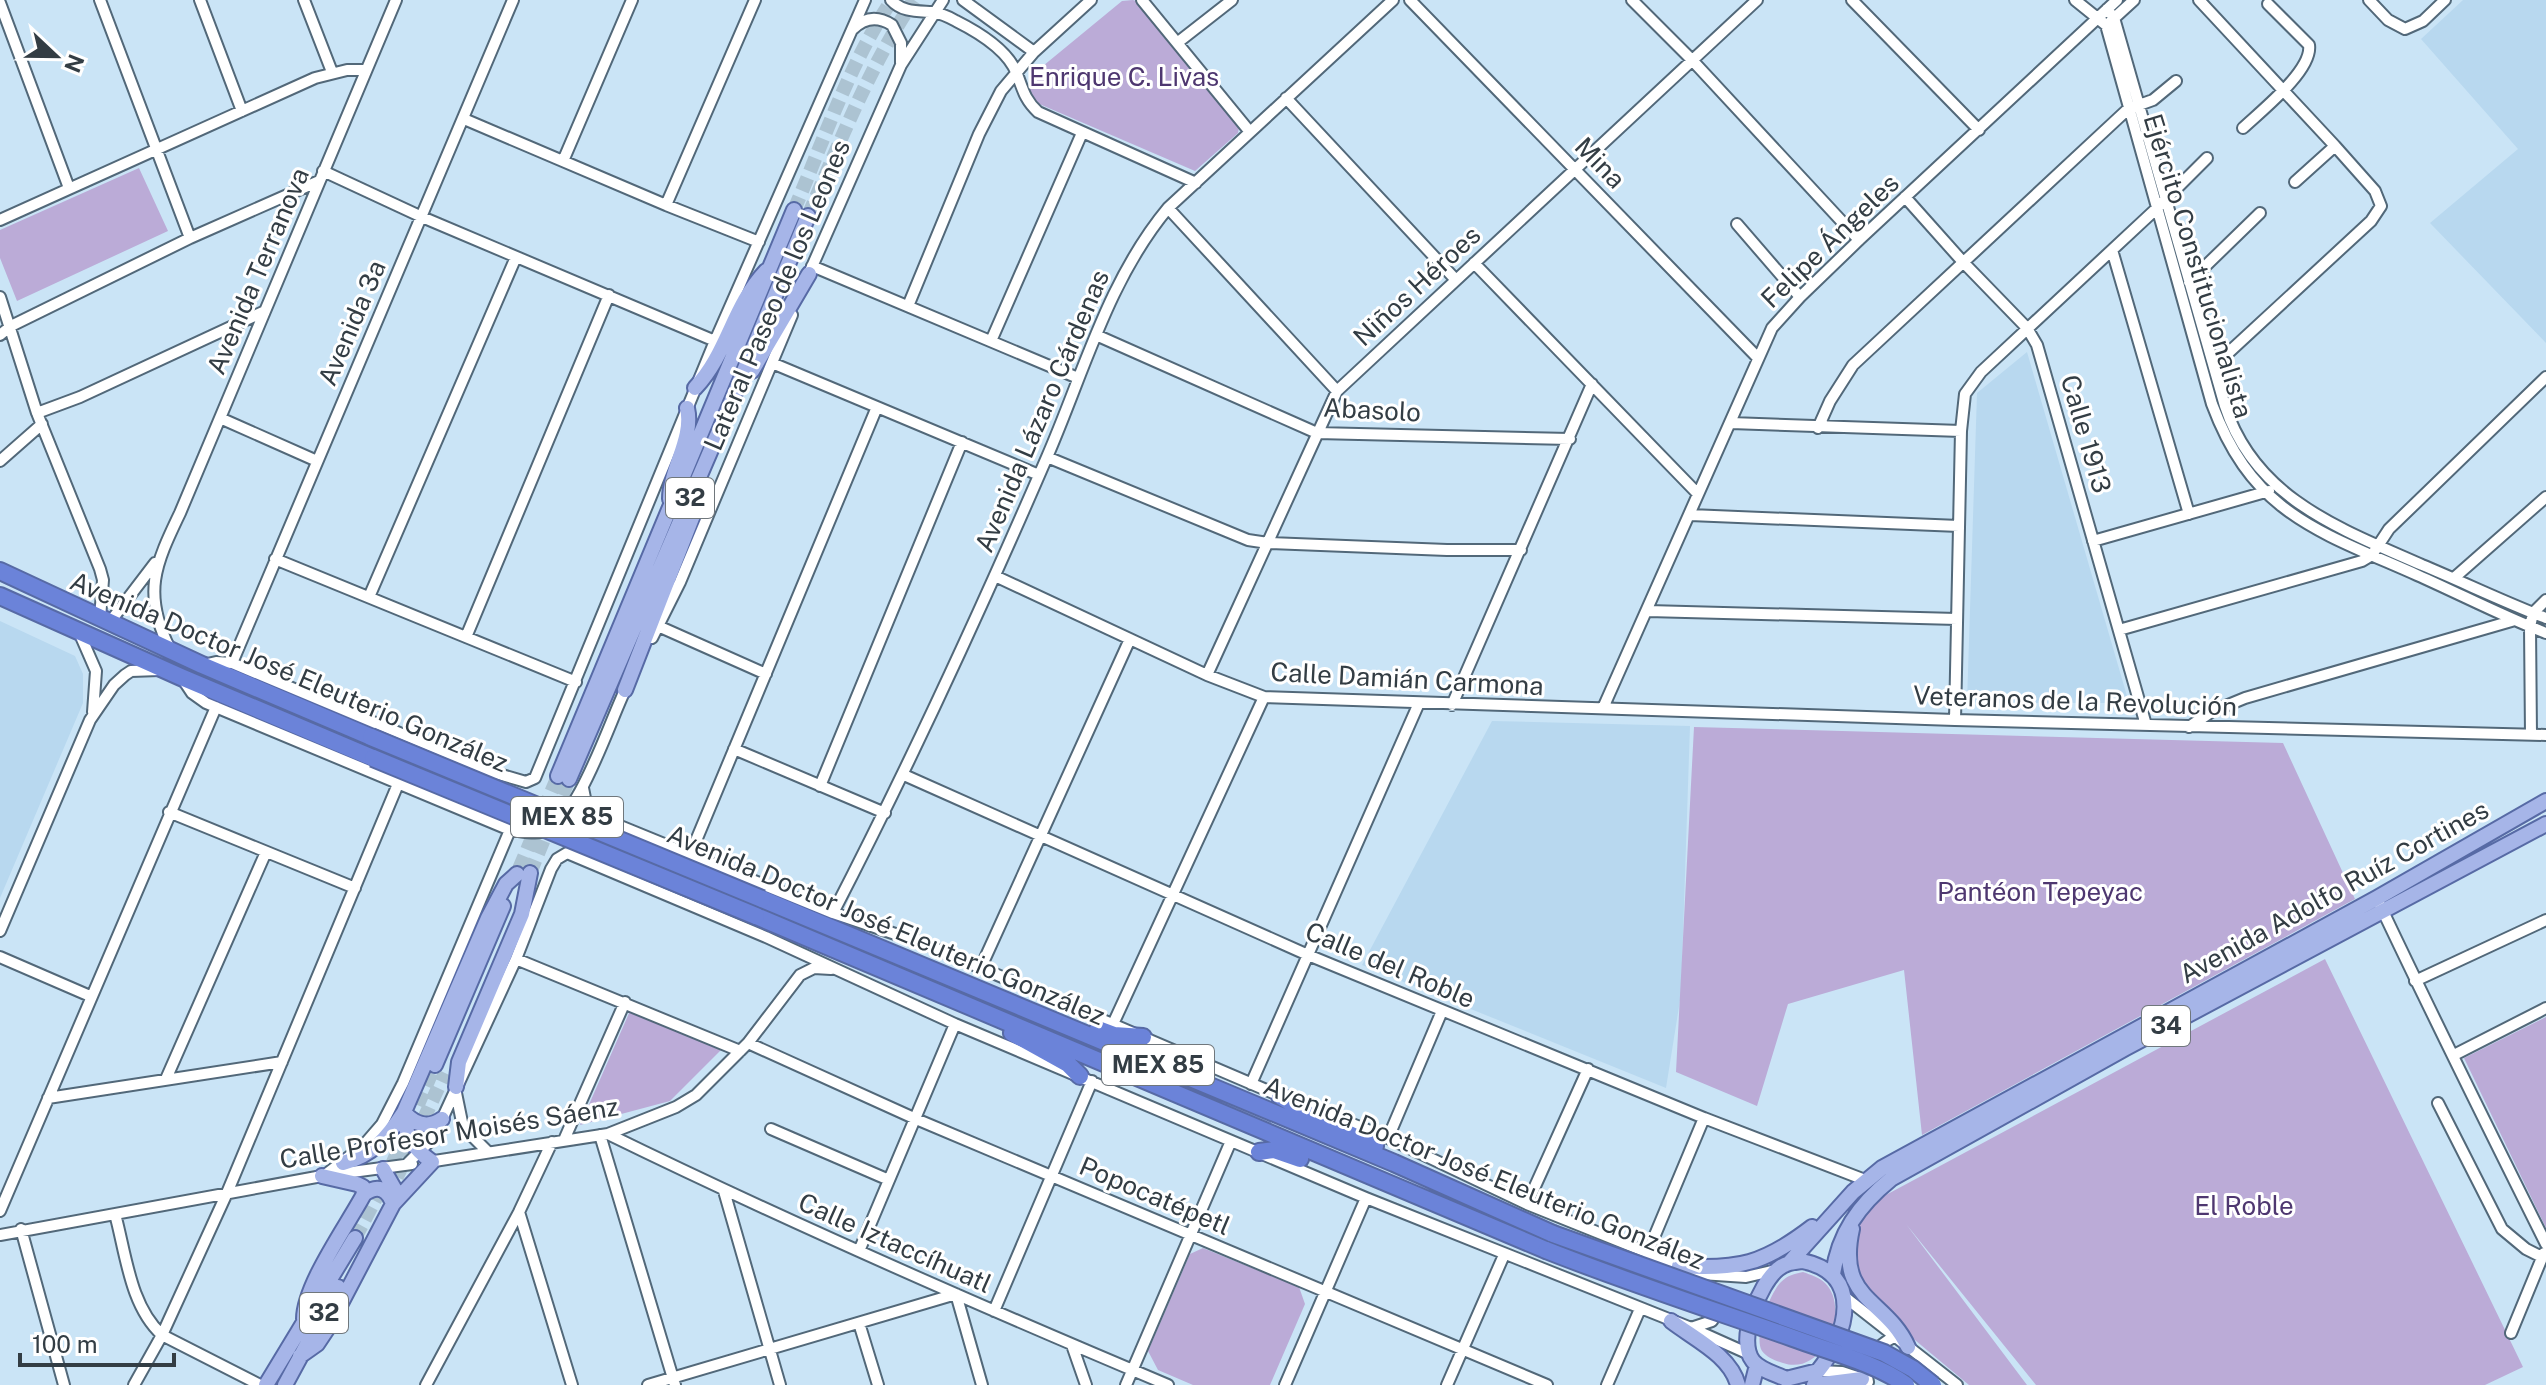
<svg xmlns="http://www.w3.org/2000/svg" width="2546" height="1385" font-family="'Public Sans',sans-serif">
<rect width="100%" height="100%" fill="#cae4f6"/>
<path fill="#b8d8ef" d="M2463,0H2546V343L2430,223L2518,149L2421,39Z
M2027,352L2129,703H1967L1977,393Z
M0,621L75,656L83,674V703L0,898Z
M1492,721L1690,726L1681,994L1666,1088L1362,965Z"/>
<path fill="#bbabd7" d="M1133,0L1141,3L1239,127L1238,133L1195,171L1037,103L1029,95L1032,75L1122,1Z
M139,168L168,231L17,301L0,258V230Z
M1694,727L2283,743L2355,899L1922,1135L1904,970L1788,1004L1757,1106L1676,1072Z
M2325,959L2523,1367L2485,1385H2036L1906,1224L2027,1385H1969L1862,1296C1857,1285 1856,1276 1855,1264C1851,1224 1857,1224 1884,1196Z
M630,1011L721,1050L670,1101L580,1125Z
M2546,1017V1228L2464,1058Z
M1203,1248L1299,1287L1305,1304L1270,1385H1193L1158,1370L1148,1351L1190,1254Z
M1803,1272C1811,1275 1819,1277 1825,1283C1851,1308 1824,1377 1783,1363C1776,1361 1766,1357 1762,1351C1753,1337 1770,1293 1781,1282C1788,1275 1794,1274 1803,1272Z"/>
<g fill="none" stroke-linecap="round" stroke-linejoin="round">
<path stroke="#acc3d2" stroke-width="14" stroke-dasharray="14 7" stroke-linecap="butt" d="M794,210C824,140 849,64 892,0
M808,216C840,142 869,67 914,0
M519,869L558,776
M530,873L569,779
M388,1196L445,1073
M355,1238L384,1183L435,1065"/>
<defs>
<path id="minor" d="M100,0L190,238
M200,0L242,111
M304,0L332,72
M891,0C902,12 916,11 932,12C940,13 949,17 956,21C978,32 1008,50 1017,74C1023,90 1025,100 1038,112L1196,183
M963,0L1034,52
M1142,0L1250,132
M1410,0L1757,357
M1632,0L1692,60L1859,240
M1852,0L1979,130
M2075,0L2106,25L2212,404C2253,514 2318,531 2417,575C2460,594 2502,616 2546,633
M2199,0L2335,146L2375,191L2381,206L2371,221L2214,366
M2369,0L2388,20L2405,29L2423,21L2445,0
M0,3L69,188
M2107,9L2114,18L2225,406C2255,499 2341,529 2422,565C2463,582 2504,602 2546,618
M2111,21L2134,0
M853,29C865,17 878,16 892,25L901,43V63
M1177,43L1232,0
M1286,98L1456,280
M464,119L666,205L759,242
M2243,128C2261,111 2313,70 2309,45L2268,4
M563,161L632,0
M323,171L422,217L715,341
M2295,182L2335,146
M1905,197L1963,262L2027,328L2037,345L2146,725
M666,205L755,0
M1168,208L1337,391
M0,220L315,78L347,70H366
M1737,224L1800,297
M2112,250L2189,514
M1474,263L1698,494
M812,266L1078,378
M807,278L901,65L943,0
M2189,282L2260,213
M0,297L37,413L100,569L103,580L100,618
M908,306L979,134L1001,91L1034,52L1091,0
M0,335L11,326L190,238L319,181
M1096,335L1317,433L1570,439
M991,341L1082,133
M772,363L1039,475
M37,413L80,397L265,311
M220,418L317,461
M1731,423L1961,431
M1818,428L1830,401L1853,365L2128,109L2153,100L2176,81
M1047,457L1248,540L1268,543L1447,550H1521
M0,461L42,424
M1690,515L1959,526
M2093,541L2269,491
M275,559L576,682
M995,576L1207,675L1264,697L1955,720L2546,735
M2454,578L2546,497
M369,597L516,257
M1648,611L1957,619
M110,622L155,563
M658,626L766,674
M2119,630L2362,561L2372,555L2389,529L2546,377
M79,632L96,671L93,712
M466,637L609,295
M652,638L680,582L792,315
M170,649C142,594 155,565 180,513L396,0
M232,663L513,0
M203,665L216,662L232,663L495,773L526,782L535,778L715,341L865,0
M1207,675L1337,391L1757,0
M184,681L192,693L206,703L510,830C520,831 532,834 542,832C578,825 611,716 628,684
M1452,705L1592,384
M1603,708L1772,328L1800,297L1859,240L2117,0
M1955,720L1961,431L1965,394L1981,372L2156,209L2207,158
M2189,727L2211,712L2245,698L2515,620
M2531,735L2530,627L2533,613L2546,600
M734,749L885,813
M904,775L1308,955L1704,1118L1865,1180
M820,786L962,442
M583,788L587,808L593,815L833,913L925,944L1285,1098
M169,812L355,888
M690,855L877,407
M2380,905C2434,1019 2490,1132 2546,1244
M833,913C910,764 980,612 1047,457C1084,372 1108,280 1168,208L1393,0
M0,931L90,720L114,685L125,675L131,671L159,670
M0,957L90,996
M516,959L740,1051
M981,967L1130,639
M2415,981L2546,920
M1113,1024L1264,697
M748,1043L916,1119L1547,1385
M2454,1055L2546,1008
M166,1079L266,852
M1251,1084L1419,703
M456,1093L463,1127L487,1151
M48,1098L282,1062
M2438,1103L2502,1229L2526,1249L2542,1257
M1311,1108L1388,1138L1527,1204L1701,1274L1746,1277L1776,1270
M771,1129L889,1180
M608,1134C792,1224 980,1306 1168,1385
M600,1135L675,1385
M1388,1138L1442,1011
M564,1140L625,1002
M428,1162L608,1134L676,1107L696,1095L748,1043L800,975L814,968L831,969
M406,1165L430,1141L438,1128L516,959L551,869L557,859L567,853L766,937L955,1024L1366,1198L1691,1328L1749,1354
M325,1175L363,1146L382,1124L403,1083L510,830
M724,1191L780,1385
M1527,1204L1588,1069
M0,1211L216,707
M519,1212L572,1385
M115,1214C126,1254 130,1306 162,1335L260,1385
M21,1229L64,1385
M0,1235L322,1176L412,1164
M859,1251L955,1024
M1647,1254L1704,1118
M956,1294L982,1385
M1846,1298L1957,1385
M994,1311L1092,1081
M859,1323L878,1385
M1691,1328L1712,1321L1720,1308
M2511,1333L2544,1253
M1072,1345L1086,1385
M1818,1371L1842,1372L1860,1378
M1868,1382C1863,1362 1877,1345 1894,1337
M134,1385L162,1335L227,1193L398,784
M426,1385L519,1212L552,1142
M648,1385L956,1294
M1126,1385L1231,1141
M1285,1385L1366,1198
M1447,1385L1504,1255
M1607,1385L1640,1309"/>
<path id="major" d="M752,371L809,274
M695,388C728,353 732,307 766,271
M670,499C670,469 694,438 687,408
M625,690L699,500
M558,776L794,210
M569,779L722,424L808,216
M435,1065L503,906
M456,1087L459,1062L522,914L530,873
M404,1112C415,1125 428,1129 442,1119
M343,1163C373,1155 387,1138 404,1112L488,918L506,884L517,874
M383,1169L395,1190L393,1200
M364,1194C378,1184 388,1189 393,1204
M1852,1229C1836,1301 1886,1298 1908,1347
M1802,1261C1864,1273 1848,1334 1818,1371L1786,1379C1776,1374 1760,1370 1753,1361C1736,1340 1760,1283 1778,1269C1785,1263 1793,1262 1802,1261Z
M1790,1262L1853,1192L1882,1168L2377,898L2546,801
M1679,1266C1738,1270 1764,1264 1812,1227
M1833,1275C1838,1234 1859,1205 1891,1179L2126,1048L2546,824
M304,1319C304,1285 347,1226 364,1194L363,1187L357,1184L322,1176
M1671,1321C1694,1339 1730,1355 1738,1385
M300,1356L317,1344L329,1326L393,1204L432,1162C413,1148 405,1137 404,1113
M266,1385L355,1238
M285,1385L338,1287
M1752,1385L1757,1365
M1814,1385L1862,1379"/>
<path id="highway" d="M0,571L202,665L371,737
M0,596L181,677L373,758
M762,899L1394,1163L1553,1234
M756,916L1546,1250
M1098,1029L1114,1035L1143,1037
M1012,1033L1068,1064L1080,1076
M1280,1096L1313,1117L1375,1146
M1259,1152L1274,1150L1300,1159"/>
</defs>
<use href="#minor" stroke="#526879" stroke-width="14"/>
<use href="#major" stroke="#576aa5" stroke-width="18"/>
<use href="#highway" stroke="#576aa5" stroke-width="20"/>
<use href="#minor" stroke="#fff" stroke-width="10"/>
<use href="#major" stroke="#a6b5e8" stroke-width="14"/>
<use href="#highway" stroke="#6b83d9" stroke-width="16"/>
<defs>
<path id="highway-bridge" d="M371,737L762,899
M373,758L756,916
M1553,1234L1884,1353L1913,1369L1933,1385
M1546,1250C1627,1282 1710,1309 1793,1338C1828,1351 1876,1363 1906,1385"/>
</defs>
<use href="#highway-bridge" stroke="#576aa5" stroke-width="20" stroke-linecap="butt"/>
<use href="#highway-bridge" stroke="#6b83d9" stroke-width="16"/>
</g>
<g text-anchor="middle" stroke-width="6" stroke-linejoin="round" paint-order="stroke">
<g fill="#fff" stroke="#70777c" stroke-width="2">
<rect x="666" y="478" width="48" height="40" rx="6"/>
<rect x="511" y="797" width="112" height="40" rx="6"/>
<rect x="2142" y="1006" width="48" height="40" rx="6"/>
<rect x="1102" y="1045" width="112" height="40" rx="6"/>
<rect x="300" y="1293" width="48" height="40" rx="6"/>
</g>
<g font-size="24" font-weight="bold" fill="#333d44">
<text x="690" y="506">32</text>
<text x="567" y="825">MEX 85</text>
<text x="2166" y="1034">34</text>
<text x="1158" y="1073">MEX 85</text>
<text x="324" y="1321">32</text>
</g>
<g font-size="26" fill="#4e3770" stroke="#fff">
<text x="1124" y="86">Enrique C. Livas</text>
<text x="2040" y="901">Pantéon Tepeyac</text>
<text x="2244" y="1215">El Roble</text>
</g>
<g font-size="26" fill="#333d44" stroke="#fff">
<text transform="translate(1600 163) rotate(46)" y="9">Mina</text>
<text transform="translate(1830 241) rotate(-44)" y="9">Felipe Ángeles</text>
<text transform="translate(2198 266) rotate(73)" y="9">Ejército Constitucionalista</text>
<text transform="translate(258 271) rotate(-67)" y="9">Avenida Terranova</text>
<text transform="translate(1417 286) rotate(-43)" y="9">Niños Héroes</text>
<text transform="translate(777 295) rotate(-67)" y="9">Lateral Paseo de los Leones</text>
<text transform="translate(352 323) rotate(-67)" y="9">Avenida 3a</text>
<text transform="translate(1372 410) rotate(3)" y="9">Abasolo</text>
<text transform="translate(1042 411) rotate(-67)" y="9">Avenida Lázaro Cárdenas</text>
<text transform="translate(2086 434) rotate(74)" y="9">Calle 1913</text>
<text transform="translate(289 672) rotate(23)" y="9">Avenida Doctor José Eleuterio González</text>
<text transform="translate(1407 679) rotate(3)" y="9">Calle Damián Carmona</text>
<text transform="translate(2075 701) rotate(2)" y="9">Veteranos de la Revolución</text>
<text transform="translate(2334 892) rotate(-29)" y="9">Avenida Adolfo Ruíz Cortines</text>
<text transform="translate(886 925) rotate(23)" y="9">Avenida Doctor José Eleuterio González</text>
<text transform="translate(1390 965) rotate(23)" y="9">Calle del Roble</text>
<text transform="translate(449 1133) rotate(-9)" y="9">Calle Profesor Moisés Sáenz</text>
<text transform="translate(1484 1173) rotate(22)" y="9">Avenida Doctor José Eleuterio González</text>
<text transform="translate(1155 1196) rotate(23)" y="9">Popocatépetl</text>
<text transform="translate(895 1243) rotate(24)" y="9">Calle Iztaccíhuatl</text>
</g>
</g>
<g transform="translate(56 56) rotate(112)" stroke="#ffffff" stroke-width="6" paint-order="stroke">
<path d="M0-6L14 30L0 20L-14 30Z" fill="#333d44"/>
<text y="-12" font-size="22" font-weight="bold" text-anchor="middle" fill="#333d44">N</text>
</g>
<path d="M20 1353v12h154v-12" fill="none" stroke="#333d44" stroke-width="4"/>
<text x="32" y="1353" font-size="24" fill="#333d44" stroke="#ffffff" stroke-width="6" paint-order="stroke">100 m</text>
</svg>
